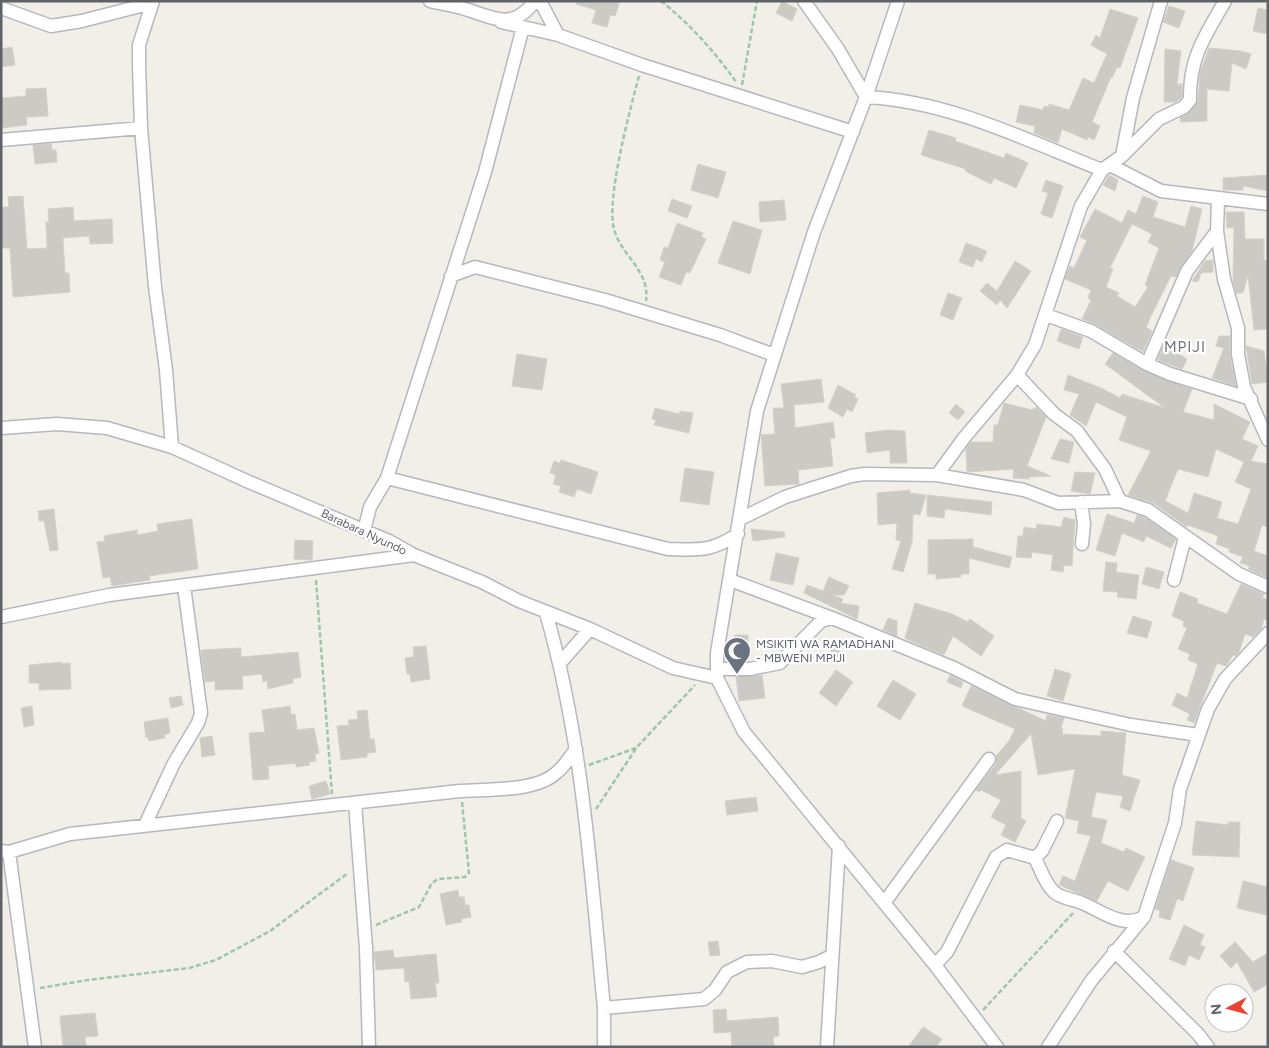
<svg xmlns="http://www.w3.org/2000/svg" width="1269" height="1048" font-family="Figtree,sans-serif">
<rect width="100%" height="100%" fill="#f1efe8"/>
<path fill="#cccac5" stroke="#d6d1c6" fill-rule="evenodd" d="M577,1H620L615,16L610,15L607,27L592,23L596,10L576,4Z
M782,1L797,9L792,21L776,13Z
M1169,6L1185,11L1179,28L1163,22Z
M1258,8L1268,10V34L1253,31Z
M1110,9L1138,18L1120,68L1117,67L1112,78L1111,77L1092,122L1100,126L1094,140L1088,137L1087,140L1062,129L1058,143L1034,133L1035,126L1016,122L1020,105L1043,110L1044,106L1049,107V104L1069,110L1083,78L1094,83L1107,54L1091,45L1096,35L1100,38Z
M12,47L15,65L1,67V49Z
M1209,48L1241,51L1251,54L1246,69L1232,63L1229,91L1207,89V121L1181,122L1180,118L1190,112L1198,101L1200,73Z
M1165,49L1181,51L1177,84H1182V97L1176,102H1164Z
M46,88L48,116L26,117L27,125L1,128V98L26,96V89Z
M929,130L956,138L955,141L1004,158L1006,153L1028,163L1016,188L994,178L991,184L965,171L966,169L921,155Z
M51,144L52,150H56L57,162L35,164L33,145Z
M698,164L726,172L718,198L691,190Z
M1109,175L1118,180L1115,191L1103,185Z
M1268,175V191L1243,186V190H1223V178Z
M1046,180L1063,186L1052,218L1041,214L1048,193L1042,191Z
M23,196L27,249L47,248L46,222H49L48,209L73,207L74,221L112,219L113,243L90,244L89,236L63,238L65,273H69L70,292L13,297L10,248H1V207H9L8,197Z
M1143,196L1158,202L1153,217L1185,227L1191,206L1202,209L1192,251L1176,277L1171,276L1151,316L1146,327L1152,331L1143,352L1095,324L1082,319L1091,300L1088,298L1091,290L1065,279L1070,266L1074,268L1087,240L1080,237L1095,209L1122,223L1128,210L1136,214ZM1132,224L1152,234L1148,242L1159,248L1145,285L1148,287L1135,307L1117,296L1119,293L1106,287L1113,269L1110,268Z
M672,199L692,206L687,218L668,211Z
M784,200L786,220L760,222L759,202Z
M1226,212H1244L1245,239H1264V260L1268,261V329L1254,330L1248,275L1243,293H1236L1233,280L1234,227L1227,228Z
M733,221L762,230L750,274L718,263Z
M677,223L703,233L701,237L706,239L690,273L686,272L681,285L659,277L665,262L660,260L664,247L668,248Z
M966,243L987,251L982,262L976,259L973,267L959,262Z
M1213,260V272L1201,273L1198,282L1192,281L1205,261Z
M1015,261L1031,271L1007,308L1000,300L997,305L980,291L987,283L997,291Z
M948,293L962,298L953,320L940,315Z
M1061,329L1083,337L1079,349L1057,341Z
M1219,336H1230V355L1236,386L1212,378L1224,348L1216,346Z
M1166,339L1180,348L1177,353L1187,359L1182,369L1158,360Z
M1246,346L1264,351L1268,382L1252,384Z
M1113,353L1144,371L1192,389L1183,412L1214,420V404L1250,422L1242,439L1258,446L1251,461L1268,464V527L1262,525L1254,551L1268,556V578L1248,569L1250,566L1240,563L1243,557L1229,552L1230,549L1216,544L1218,536L1188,525L1187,527L1153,503L1128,495L1151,451L1119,440L1127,417L1096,402L1086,426L1070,415L1079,394L1064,390L1068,375L1101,388L1120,398L1122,394L1165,408L1105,364ZM1216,449L1244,462L1235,482L1251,489L1238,524L1217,518L1222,502L1194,493L1188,513L1165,501L1178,469L1208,477Z
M517,354L547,359L542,390L512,386Z
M821,379L824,402L794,405L795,428L833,422L835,438H830L833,466L798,470L799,484L765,486L761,435L775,434L773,408H784L781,384Z
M838,385L856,395L854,397L858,399L852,412L847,409L843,417L828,408Z
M1004,403L1032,410L1036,407L1046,417L1027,466L1051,476L1029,477V479L1013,478L1014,469L967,472L966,449L971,442H993L994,425H998Z
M956,404L965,412L958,420L949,413Z
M655,408L679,414L680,411L693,413L689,433L654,425L656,420L652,419Z
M888,430L905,431L907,463H890V450L867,453L865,433Z
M1060,439L1074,442L1069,463L1051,459Z
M561,460L598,472L591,494L577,489L574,497L559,492L561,486L553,484L556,475L550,473L554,461L560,463Z
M685,468L714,472L709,505L680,501Z
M1075,472L1095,473L1090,494L1071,491Z
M910,490V493L926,495L920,515L914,514L913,516L912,542L903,572L892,569L901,541L896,540L897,523L878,525L877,493Z
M927,495L992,502L991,515L945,509L944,518L927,516Z
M54,509L58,550L50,551L44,521H39L38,511Z
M1107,514L1134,523L1137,515L1144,517L1176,539L1171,548L1146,536L1144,542L1122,533L1115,556L1096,550Z
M1064,517L1075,520L1072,566L1064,565L1063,572L1051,570L1053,555L1032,552L1031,558L1016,557L1018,536H1023L1024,527L1036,529L1037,524L1061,527Z
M192,519L198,569L149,576L150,580L112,586L110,577L103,578L97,542L105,541L104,536L137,530V535L158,531L157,524Z
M751,529L784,532L785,537L753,541Z
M973,539V547L1012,557L1009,568L969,558V574H961V577L936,579V574H928V540Z
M295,540L313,541L312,560L294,559Z
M776,553L799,558L793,585L770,580Z
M1106,562L1117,563L1116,572L1139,575L1136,599L1117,597L1118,592L1103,591Z
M1146,567L1164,572L1159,589L1142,584Z
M829,577L849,586L844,595H832L843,599L841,603L859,606L857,619L804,593L807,585L823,591Z
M1241,584L1264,594L1262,598L1268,600V621L1264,619L1261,629L1253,637L1245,634L1239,652L1236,656L1233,655L1226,666L1217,663L1194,723L1187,720L1190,714L1172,705L1177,693L1187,698L1198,664L1188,660L1190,654L1178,649L1187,628L1183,626L1184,621L1172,616L1180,592L1198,599L1197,603L1227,614Z
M915,603L952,614L968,622L970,619L994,636L981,656L953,636L944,655L922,646L905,638Z
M1133,616L1152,622L1147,638L1127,633Z
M888,618L897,621V636L883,630Z
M735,635H748V661H735Z
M426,646L430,679L411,682L410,674H407L405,658L414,657L413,647Z
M836,647L844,656L835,664L827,654Z
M241,648V657L298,652L301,677L293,679V683L268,689L267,681L263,682L262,674L242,676L243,689L215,690V681L205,682L201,650Z
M62,662V664L70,663L71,689L39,690V683H29V665Z
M1055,669L1071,674L1063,701L1047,696Z
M836,670L853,682L836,706L819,693Z
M762,675L765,698L739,701L736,677Z
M950,675L963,682L961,688L947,682Z
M893,680L916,694L900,720L877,706Z
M971,686L1046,721L1047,715L1064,718L1061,728L1063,729L1062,734L1101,736V731L1126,733L1122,775L1140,780L1130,811L1120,807L1123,796L1096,792L1091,817L1107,820L1101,843L1124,852L1126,848L1145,857L1128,891L1108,881L1097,901L1059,885L1063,876L1075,881L1091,836L1077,833L1079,821L1065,818L1075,769L1038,775L1031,734L995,775L1021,771V818L1026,821L1015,842L1001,835L1006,825L991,817L1001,800L981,790L979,792L976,790L996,764V756L1009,741L1015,729L962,706Z
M181,696L183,705L171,708L169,698Z
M32,706L34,725L24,727L21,708Z
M290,706L291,715L295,714L297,730L314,728L319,753L315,754L316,761L309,762L310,765L296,767V763L268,766L269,779L253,780L249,733L265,732L262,710Z
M367,710L370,739H374L376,752L367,753V757L341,760L337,726L349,725L348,720L358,719L357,711Z
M168,718L170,733L164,735L165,738L149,741L148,737L146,738L144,722Z
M212,736L215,755L202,757L200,738Z
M326,781L330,794L312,799L309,786Z
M756,797L758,811L727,815L725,801Z
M1196,821L1228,825V822H1240L1239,857L1192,855Z
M1171,860L1194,868L1183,901L1177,899L1170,920L1159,917L1160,911L1155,909Z
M1243,881L1268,887L1266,915L1237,908Z
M458,890L459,897H464L465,905H469L471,917L461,919L462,922L446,925L440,894Z
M1184,925L1204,935L1200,945L1205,947L1199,960L1189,955L1185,966L1169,959Z
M718,941L720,955L710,956L708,942Z
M1235,942L1253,962L1268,953V984L1254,992L1237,962L1231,968L1220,956Z
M393,950L394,958L436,954L439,983H435L437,997L411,999L409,981L405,982L404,968L376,970L374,952Z
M726,1009L727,1021L778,1017L779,1036L773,1037L774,1047H732L731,1032L714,1033L713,1010Z
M95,1013L98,1036L85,1037L86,1047H63L60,1016Z
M923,1027L942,1039L936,1047H908Z"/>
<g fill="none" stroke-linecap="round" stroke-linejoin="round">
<defs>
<path id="minor" d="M153,1L139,45V65L141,128L155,287L166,370L172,447
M430,1C441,4 453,5 465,9C495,18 512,31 535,1
M540,1L558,35
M804,1L838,49L866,97C949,101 1026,140 1102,170
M898,1L866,97L814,232L757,411L717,653V678L744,732L935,965L997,1047
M1,8L51,26L82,21L152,3
M501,22L558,35L642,65L853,132
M1,140L141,128
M1122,156L1133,98L1161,1
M1110,165L1161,191L1268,204
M1218,200L1217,231L1224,279L1238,328V354L1244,387L1268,440
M451,276L475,267L605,300L720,335L774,355
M1046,315L1091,331L1147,364L1170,374L1251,399
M1147,364L1187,271L1217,231
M1017,375L1054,414L1077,431L1105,469L1120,501
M1,428L57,424L107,428L172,447L249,482L389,541L414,555L482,582L519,601L590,629L673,668L717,678
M937,475L964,438L1017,375L1035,345L1081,206L1102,170L1122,156L1159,119L1184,107L1190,100C1189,58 1205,36 1225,1
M387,478L668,549C700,550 710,552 738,534
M1081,502L1084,524L1082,544
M740,519L785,497L851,476L864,474L937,475L1024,490L1058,503L1120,501L1148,510L1239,574L1268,587
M364,531L370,507L387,478L485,172L523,27
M730,580L832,618L954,668L1015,699L1131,725L1198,735
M1174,580L1185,537
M546,613C583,741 591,875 604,1008V1047
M1,617L109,595L414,555
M560,663L590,629
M717,669H750L780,663L821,621L832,618
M355,803L366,948L369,1047
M145,825L174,763L198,723L201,713L184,586
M1,851L9,852L70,834L460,791C487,789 536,792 556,773C564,767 570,757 576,749
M9,852L35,1047
M1035,858C1040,868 1045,884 1054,892C1062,899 1073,899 1082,903C1102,911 1122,929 1144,917
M884,903L989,759
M1114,951L1198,1034L1208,1047
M935,965L947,952L996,857L1007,850L1035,858L1042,851L1057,821
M604,1008L704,999L715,990L727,972L747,962L772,961L802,967L819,962L831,956
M827,1047L839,846
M1048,1047L1091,981L1144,917L1175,823L1180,789L1208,709L1225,679L1268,633"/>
</defs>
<use href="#minor" stroke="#b5b8bc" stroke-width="15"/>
<path stroke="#9cc7a9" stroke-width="2.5" stroke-dasharray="5 2.5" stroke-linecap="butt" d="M661,1C690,24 715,52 736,82
M639,76C630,110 606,198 614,229C621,256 650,270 646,301
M742,85L757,1
M316,580L332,794
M589,765L636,748
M596,809L637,747L695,685
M376,925L419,907L432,883L438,879L465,877L469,873L462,802
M40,988L88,980L189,968L216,960L270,931L348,873
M983,1010L1073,913"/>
<use href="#minor" stroke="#fff" stroke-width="12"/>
</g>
<defs>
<symbol id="mosque-pin" viewBox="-11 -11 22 30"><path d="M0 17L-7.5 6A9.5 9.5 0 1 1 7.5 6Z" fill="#6b7280" stroke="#fff"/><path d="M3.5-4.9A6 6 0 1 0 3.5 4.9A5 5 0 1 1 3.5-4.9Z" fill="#fff"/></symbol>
</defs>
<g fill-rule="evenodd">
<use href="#mosque-pin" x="721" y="635" width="32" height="43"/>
</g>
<g text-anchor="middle" stroke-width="4.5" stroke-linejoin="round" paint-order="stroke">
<g font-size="12" fill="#5f6368" stroke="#fff">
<text transform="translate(364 532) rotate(25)" y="4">Barabara Nyundo</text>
</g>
<g font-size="12" fill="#5b616d" stroke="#fff" text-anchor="start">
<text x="756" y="648">MSIKITI WA RAMADHANI<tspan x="756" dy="14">- MBWENI MPIJI</tspan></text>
</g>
<g font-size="15" letter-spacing="1" fill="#70757a" stroke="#fff">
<text x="1185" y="352">MPIJI</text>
</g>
</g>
<rect width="1269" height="1048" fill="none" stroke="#5f6368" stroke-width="5"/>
<g transform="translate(1229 1008) rotate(264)"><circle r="24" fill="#ffffff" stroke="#bfc1c3"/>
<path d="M0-4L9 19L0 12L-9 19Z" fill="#ea4335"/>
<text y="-8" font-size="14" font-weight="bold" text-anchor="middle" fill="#5f6368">N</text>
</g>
</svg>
